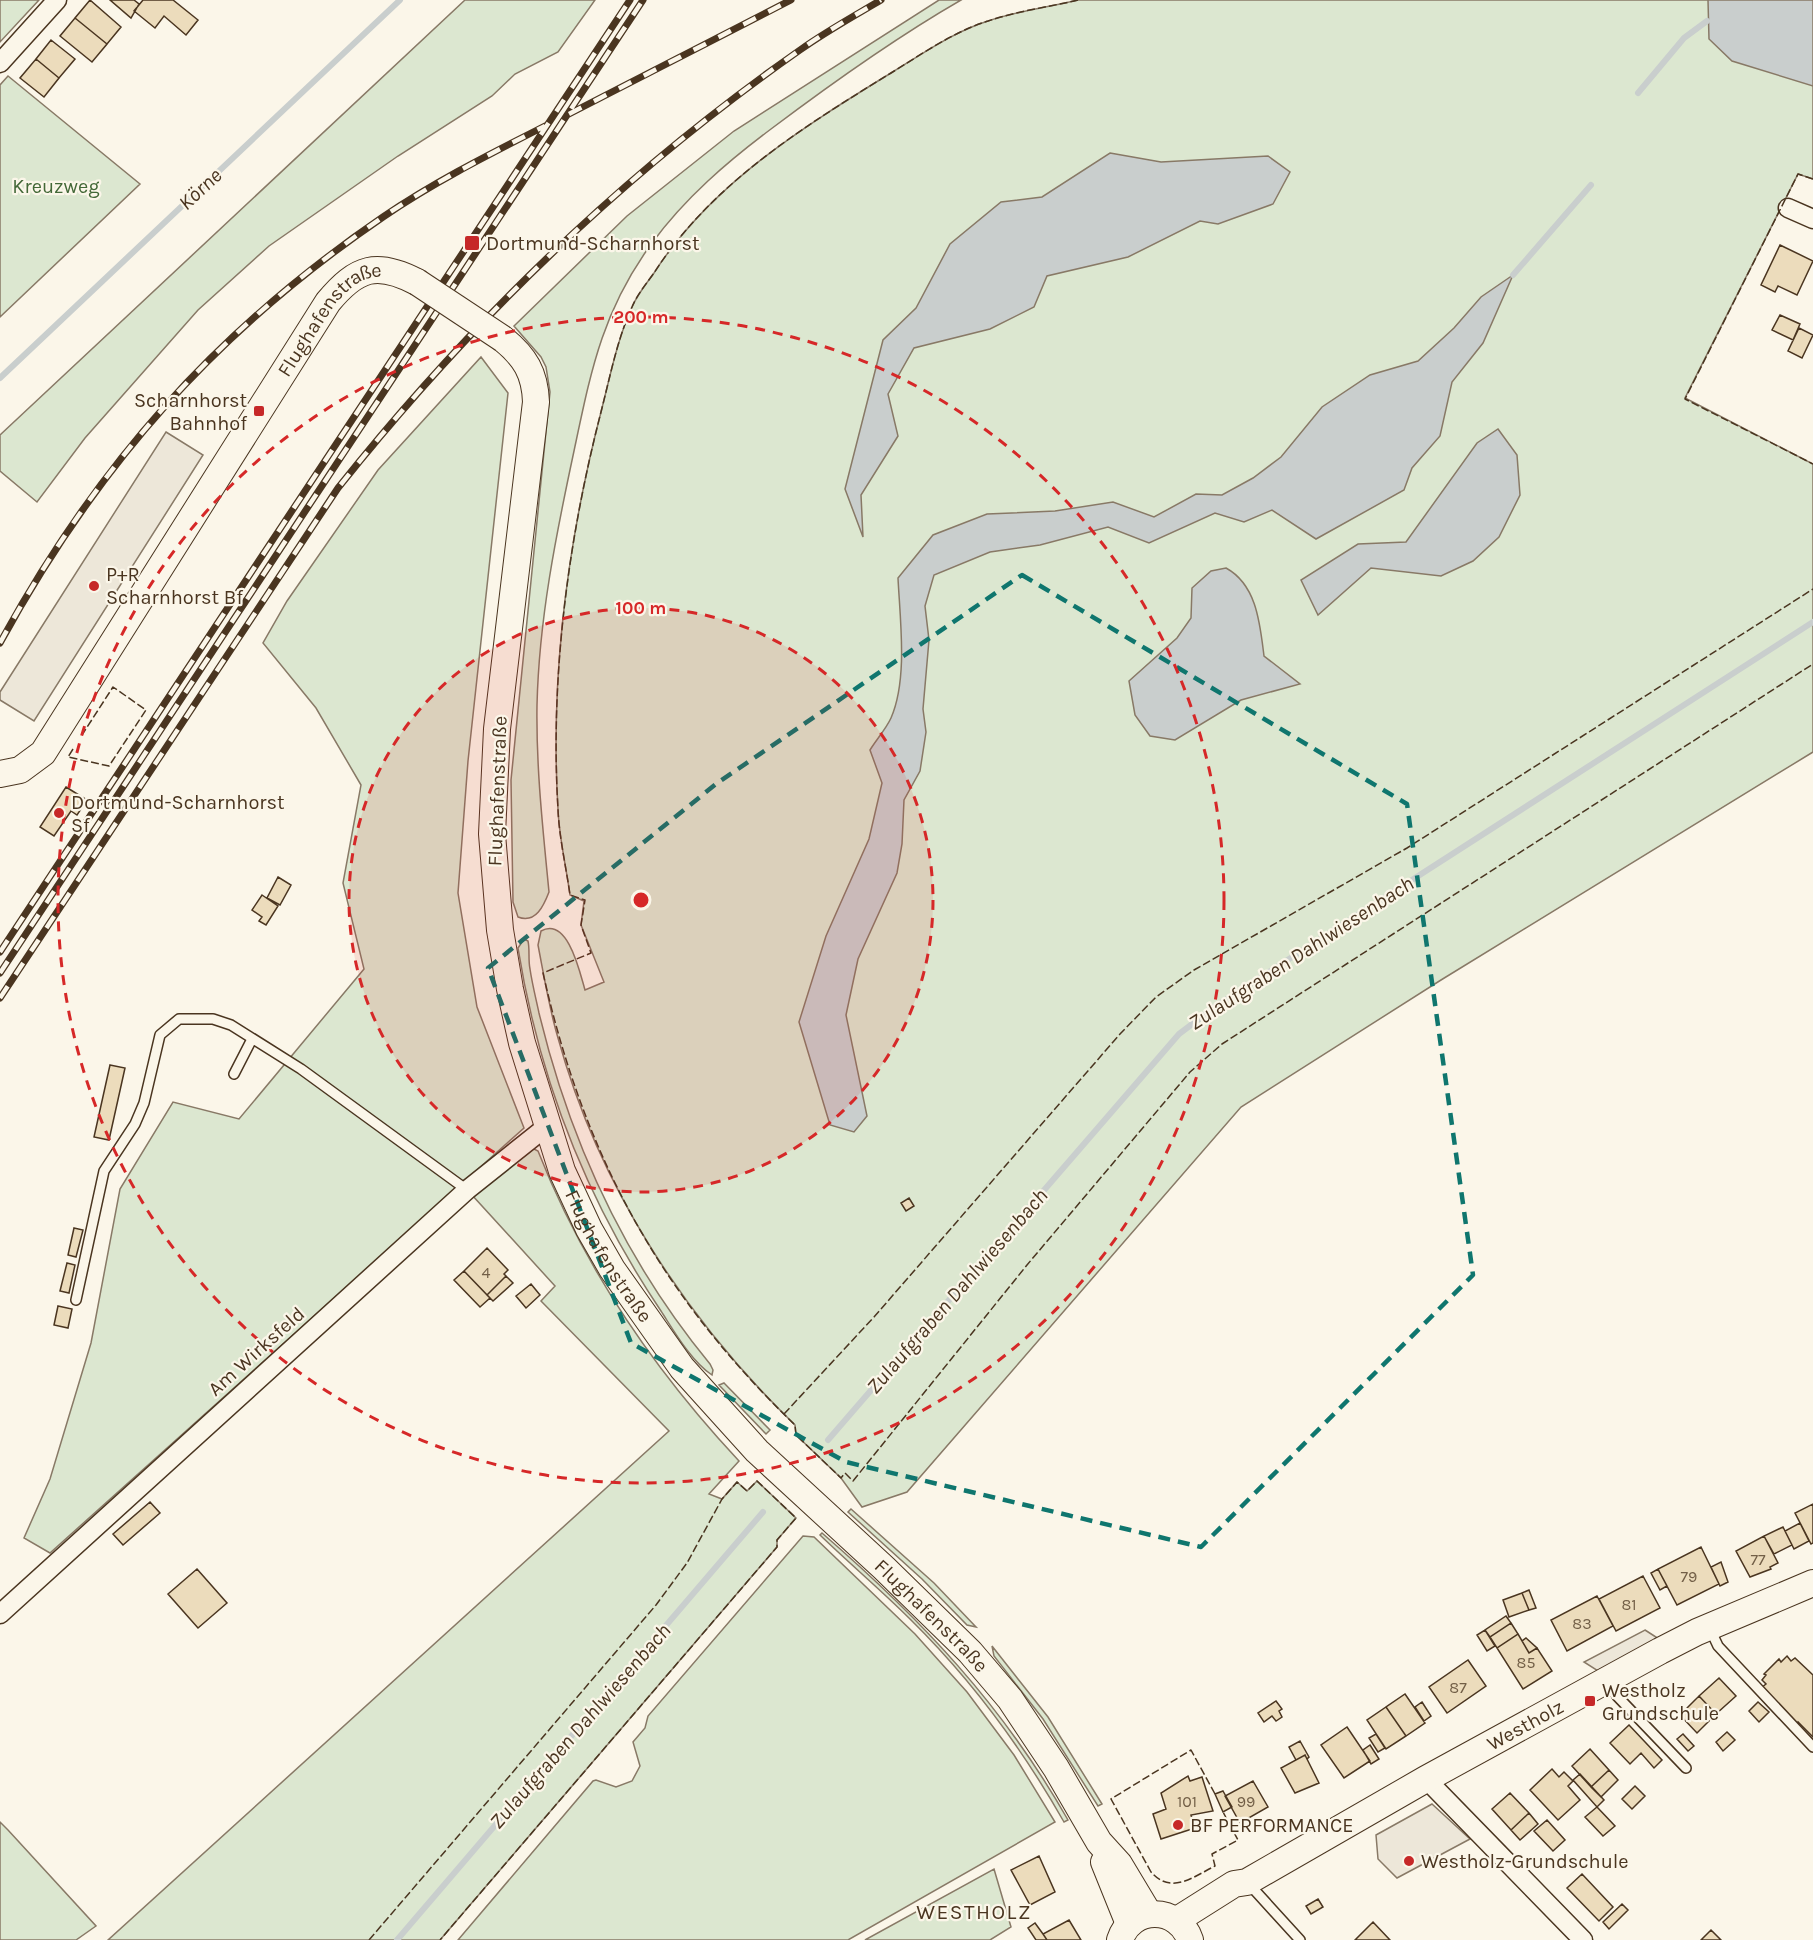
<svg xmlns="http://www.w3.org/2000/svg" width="1813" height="1940" font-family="Karla,sans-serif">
<rect width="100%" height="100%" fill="#fbf6e9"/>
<path fill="#dce7d0" stroke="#887966" stroke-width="1.5" d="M0,0H39L0,42Z
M465,0H595L558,52L515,74L492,96L398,156L269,246L198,310L85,438L37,502L0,471V435Z
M939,0H961C895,38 832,83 771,129C727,162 685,198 652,243C602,311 591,371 574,451C556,535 539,619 537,705C536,768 543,830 549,892C544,905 536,924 518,917L513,902L511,780L550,392L546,367L541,357L514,326L627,216L734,131Z
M1078,0H1813V179L1798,174L1685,398L1813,464V752L1441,980L1241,1107L907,1492L862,1507L841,1478L796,1435L795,1425C685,1318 599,1187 558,1038C549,1008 544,976 538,945L541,931C568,916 580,973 585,990L604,982L581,925L584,901L570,895C566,866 559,837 558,809C550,677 568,540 601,412C610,377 617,340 632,307C637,295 646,284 654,273C711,184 803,127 891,73C922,54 953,32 988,21C1017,11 1049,7 1078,0Z
M8,76L140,184L0,317V85Z
M481,357L508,393L468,761L458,893L477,1007L524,1128L50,1553L24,1538L50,1479L91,1343L120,1189L173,1102L239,1119L364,969L343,883L361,785L316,708L263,643L287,601L378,470Z
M524,939L528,941C530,950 528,959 530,969C532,983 536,999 539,1013C570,1142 626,1262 710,1364L713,1370L712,1375C691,1361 674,1331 661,1311C587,1201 539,1079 518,948Z
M534,1149L538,1151C584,1268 654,1370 739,1461L709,1494L722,1499L737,1482L747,1491L757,1481L796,1518L777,1540V1547L440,1940H108L669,1431L541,1301L555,1286L472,1195L525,1151Z
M724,1383L770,1430L766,1434L719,1385Z
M851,1509L934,1583L976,1627L967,1625L922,1579L848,1512Z
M822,1533C922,1620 1002,1704 1068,1820L1064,1822C1022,1748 971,1679 910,1619C881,1590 850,1564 820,1535Z
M803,1536L814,1537L915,1634L967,1692L1014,1755L1055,1822L848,1940H458L593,1781L596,1780L616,1787L632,1781L640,1766L633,1742L645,1728L648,1716Z
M992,1646L1048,1717L1102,1804L1098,1806L1043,1719L994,1656Z
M0,1822L8,1830L96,1926L76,1940H0Z
M994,1869L1011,1927L990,1940H865Z"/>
<path fill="#ede7d9" stroke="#887966" stroke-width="1.5" d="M166,432L203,455L34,721L0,700V692Z
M1645,1630L1659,1639L1598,1671L1584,1662Z
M1432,1804L1470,1839L1397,1878L1378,1859L1376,1835Z"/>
<path fill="#c9cecd" stroke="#887966" stroke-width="1.5" d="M1708,0H1813V86L1732,61L1709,39Z
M1110,153L1161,162L1268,156L1290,172L1273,204L1218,224L1200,221L1128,257L1047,276L1034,307L990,329L914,348L888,394L898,436L861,495L863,537L845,489L883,340L916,308L950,244L1001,202L1042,197Z
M1513,275L1483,343L1452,382L1440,436L1412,468L1404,490L1316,539L1272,510L1244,522L1215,513L1149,543L1108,527L1040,545L990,552L934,575L925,606L929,640L923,709L926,732L920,771L904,800L902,844L897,873L858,959L846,1015L867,1116L854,1132L830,1125L799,1022L826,936L869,839L882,783L870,750C876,740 886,729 891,718C908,679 900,620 898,578L933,535L987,514L1055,511L1113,502L1154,517L1196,494L1222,495L1253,478L1281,457L1322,407L1370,375L1418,361L1454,328L1481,297Z
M1498,429L1517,455L1520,495L1499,537L1473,561L1441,576L1371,568L1318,615L1301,580L1358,544L1406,542L1477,443Z
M1226,568C1257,585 1260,624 1264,656L1300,684L1241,700L1175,740L1150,736L1135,715L1129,681L1177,638L1191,618L1192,588L1211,571Z"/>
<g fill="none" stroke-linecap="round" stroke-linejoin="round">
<path stroke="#c9cecd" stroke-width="6" d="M1638,93L1684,38L1707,21
M1513,275L1591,185
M0,378L400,0
M828,1440L1179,1034L1216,1006L1813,622
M397,1940L763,1512"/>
</g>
<path fill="#ecdcbc" stroke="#4a3520" stroke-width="1.5" d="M90,0L121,27L107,44L75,18Z
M110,0H134L139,4L131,18Z
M143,0H173L198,20L186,35L164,16L155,28L134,11Z
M75,18L107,44L92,62L60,36Z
M51,40L75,59L59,78L36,59Z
M36,59L59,78L44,97L20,78Z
M1780,245L1813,261L1797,295L1778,286L1775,292L1761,285Z
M1780,315L1800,324L1793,340L1772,330Z
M1799,328L1813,335L1802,358L1788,351Z
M66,787L87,800L77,815L71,811L54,836L40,827Z
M278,877L291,885L280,905L267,898Z
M262,895L278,906L266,925L259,921L262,917L252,910Z
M110,1065L125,1068L109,1140L94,1137Z
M909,1198L914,1206L906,1211L901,1203Z
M74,1228L83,1230L76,1257L68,1255Z
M487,1248L508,1270L504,1274L506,1276L487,1295L464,1271Z
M67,1263L75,1265L69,1293L60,1291Z
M464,1271L490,1298L480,1307L454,1280Z
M506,1276L513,1283L493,1301L487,1295Z
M531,1284L540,1295L526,1308L516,1296Z
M58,1306L72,1309L68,1328L54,1325Z
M150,1502L160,1513L123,1545L113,1534Z
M1813,1504V1543L1811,1544L1795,1513Z
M1800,1523L1809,1541L1794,1549L1785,1531Z
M1783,1527L1792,1545L1774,1554L1764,1536Z
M1764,1536L1778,1563L1770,1567L1771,1569L1750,1577L1736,1551Z
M1701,1547L1719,1584L1677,1605L1658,1569Z
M1721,1562L1728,1582L1720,1586L1711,1567Z
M197,1569L227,1603L198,1628L168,1594Z
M1658,1569L1667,1586L1660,1590L1651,1573Z
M1643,1576L1660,1608L1616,1631L1599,1599Z
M1529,1590L1536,1608L1529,1610L1522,1593Z
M1522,1593L1529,1610L1509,1617L1503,1600Z
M1597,1596L1613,1626L1567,1651L1551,1620Z
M1506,1616L1511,1623L1490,1637L1485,1630Z
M1511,1623L1518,1634L1497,1648L1490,1637Z
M1485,1630L1495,1646L1487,1651L1477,1635Z
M1518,1634L1529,1653L1537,1648L1552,1671L1523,1689L1497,1648Z
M1526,1638L1537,1648L1529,1653L1522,1641Z
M1787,1656L1791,1661L1795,1658L1813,1675V1737L1798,1722L1796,1725L1761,1688L1766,1684L1762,1680L1766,1675L1764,1674L1779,1659L1781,1662Z
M1468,1660L1486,1686L1447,1713L1429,1687Z
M1719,1678L1736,1696L1716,1714L1699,1696Z
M1405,1694L1425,1723L1406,1736L1386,1707Z
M1699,1696L1716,1714L1697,1733L1680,1715Z
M1276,1701L1282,1709L1279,1711L1282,1717L1276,1721L1272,1716L1264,1722L1258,1713Z
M1422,1702L1431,1716L1424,1721L1415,1707Z
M1758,1702L1769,1712L1759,1722L1749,1711Z
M1386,1707L1406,1736L1386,1749L1367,1720Z
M1629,1725L1662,1760L1654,1768L1641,1753L1630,1764L1610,1743Z
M1347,1727L1370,1761L1344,1778L1321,1745Z
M1727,1732L1735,1740L1723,1751L1716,1742Z
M1376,1734L1385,1748L1378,1752L1369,1738Z
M1683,1734L1694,1746L1688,1751L1677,1739Z
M1300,1741L1309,1757L1307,1759L1305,1755L1296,1760L1289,1747Z
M1370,1745L1379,1759L1371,1764L1363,1750Z
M1590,1749L1609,1770L1591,1787L1572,1766Z
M1305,1755L1319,1783L1295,1793L1281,1768Z
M1552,1769L1559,1777L1564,1772L1573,1781L1568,1786L1580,1800L1558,1820L1530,1790Z
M1609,1770L1618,1780L1601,1797L1591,1787Z
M1580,1774L1604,1800L1597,1807L1573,1780Z
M1188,1776L1190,1781L1202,1777L1213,1811L1191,1815L1195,1828L1161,1839L1153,1814L1166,1809L1161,1793Z
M1253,1781L1268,1807L1240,1823L1225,1796Z
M1635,1786L1645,1796L1632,1809L1622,1799Z
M1223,1791L1232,1807L1223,1812L1215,1794Z
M1510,1793L1529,1813L1511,1830L1492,1809Z
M1597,1807L1615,1826L1603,1836L1585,1817Z
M1529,1813L1538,1824L1520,1840L1511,1830Z
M1547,1820L1565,1840L1553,1851L1534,1831Z
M1039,1856L1055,1892L1030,1905L1011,1870Z
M1582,1874L1613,1907L1599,1921L1567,1888Z
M1318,1899L1323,1907L1311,1914L1306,1906Z
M1622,1904L1628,1910L1609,1929L1603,1922Z
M1069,1920L1081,1940H1047L1043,1934Z
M1373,1922L1390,1940H1355Z
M1035,1923L1043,1934L1047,1940H1036L1028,1928Z
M1711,1930L1721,1940H1701Z"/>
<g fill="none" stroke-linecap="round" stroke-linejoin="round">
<defs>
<path id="lane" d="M234,1074L252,1039
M76,1300L104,1171L135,1124L144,1103L160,1035L179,1019H213L231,1025L301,1069L467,1190
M1710,1629L1718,1646L1813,1747
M1609,1680L1617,1696L1686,1768
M1249,1884L1300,1940"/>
<path id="street" d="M0,63L57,0
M1788,208L1813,219
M0,1614L467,1190L546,1127
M1426,1779L1583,1940"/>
<g id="secondary">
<path id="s1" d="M503,339C525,357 535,373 536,402L497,729L492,834L500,930L510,989L522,1043L562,1171L589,1229L612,1269L682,1368L757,1451L884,1568L970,1652L1010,1699L1056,1768L1099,1842L1119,1864L1149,1914"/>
<path id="s2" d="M0,774L20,770L43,753L328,302C357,267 377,261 417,282"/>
<path d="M1104,1862L1129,1924"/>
<path id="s3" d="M1177,1920L1234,1884L1247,1882L1426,1779L1660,1651L1697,1632L1813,1583"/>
<path d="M1120,1940C1131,1905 1179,1906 1190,1940"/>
</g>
</defs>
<use href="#lane" stroke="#4a3520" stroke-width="12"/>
<use href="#street" stroke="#4a3520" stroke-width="21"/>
<use href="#secondary" stroke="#4a3520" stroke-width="28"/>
<use href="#lane" stroke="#fbf6e9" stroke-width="9"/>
<use href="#street" stroke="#fbf6e9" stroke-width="18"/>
<use href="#secondary" stroke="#fbf6e9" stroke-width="26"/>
<defs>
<path id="rail" d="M569,114L791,0
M0,643C97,465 216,331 383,217C434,182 490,154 545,126
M0,952L630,0
M0,973L643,0
M0,998L338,488C471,321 624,173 800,50C825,32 854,16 881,0"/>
</defs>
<use href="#rail" stroke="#4a3520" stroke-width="7"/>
<use href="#rail" stroke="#fbf6e9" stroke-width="4.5" stroke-dasharray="14" stroke-linecap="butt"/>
<defs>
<path id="secondary-bridge" d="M417,282L503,339"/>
</defs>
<use href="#secondary-bridge" stroke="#4a3520" stroke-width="28" stroke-linecap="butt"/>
<use href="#secondary-bridge" stroke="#fbf6e9" stroke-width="26"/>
<path stroke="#4a3520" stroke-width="1.5" stroke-dasharray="8 3" stroke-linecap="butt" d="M1078,0C1049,7 1017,11 988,21C953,32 922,54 891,73C803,127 711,184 654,273C646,284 637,295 632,307C617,340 610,377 601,412C568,540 550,677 558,809C559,837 566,866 570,895L585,900L581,925L591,953L543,973C584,1156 660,1295 795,1425L796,1435L841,1478L845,1473L853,1481L1027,1265L1190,1072L1222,1044L1813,664
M1813,179L1798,174L1685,399L1813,464
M73,749L68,757L109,766L146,710L113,687L82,735
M784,1414L874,1317L1120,1034L1156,997L1194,970L1407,848L1813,589
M1215,1794L1191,1750L1111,1799L1151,1872C1171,1895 1193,1877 1215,1866L1212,1854L1238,1840L1223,1812
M369,1940L656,1605L687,1563L722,1499L737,1482L747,1491L757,1481L796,1518L777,1540V1547L440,1940"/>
</g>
<path fill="none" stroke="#0f766e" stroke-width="4.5" stroke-dasharray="12 8" stroke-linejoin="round" d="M1022,575L1407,804L1473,1275L1201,1547L846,1462L631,1343L488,968L716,784Z"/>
<circle cx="641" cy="900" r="292" fill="#d62828" fill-opacity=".12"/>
<g fill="none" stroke="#d62828" stroke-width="3" stroke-dasharray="10 8">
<circle cx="641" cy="900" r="292"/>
<circle cx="641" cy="900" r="583"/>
</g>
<g fill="#c62828" stroke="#fbf6e9" stroke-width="2">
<rect x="464" y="235" width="16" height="16" rx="3"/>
<rect x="253" y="405" width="12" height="12" rx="3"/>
<circle cx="94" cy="586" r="6"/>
<circle cx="59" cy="813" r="6"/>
<rect x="1584" y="1695" width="12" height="12" rx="3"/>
<circle cx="1178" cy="1825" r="6"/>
<circle cx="1409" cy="1861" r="6"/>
</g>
<g text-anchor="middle" stroke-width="4.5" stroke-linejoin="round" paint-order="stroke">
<g font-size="16" fill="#725f47">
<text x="486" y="1278">4</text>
<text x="1758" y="1565">77</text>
<text x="1689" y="1582">79</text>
<text x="1629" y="1610">81</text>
<text x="1582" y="1629">83</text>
<text x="1526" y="1668">85</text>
<text x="1458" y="1693">87</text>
<text x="1187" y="1807">101</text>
<text x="1246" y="1807">99</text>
</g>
<g font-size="20" fill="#436837" stroke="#fbf6e9">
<text x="56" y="193">Kreuzweg</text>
</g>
<g font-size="20" fill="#4a3520" stroke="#fbf6e9" text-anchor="start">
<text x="486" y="250">Dortmund-Scharnhorst</text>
<text x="247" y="407" text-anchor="end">Scharnhorst<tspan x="247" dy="23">Bahnhof</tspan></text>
<text x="106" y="581">P+R<tspan x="106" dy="23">Scharnhorst Bf</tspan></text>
<text x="71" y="809">Dortmund-Scharnhorst<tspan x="71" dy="23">Sf</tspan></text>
<text x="1602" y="1697">Westholz<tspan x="1602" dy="23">Grundschule</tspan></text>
<text x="1190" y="1832">BF PERFORMANCE</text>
<text x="1421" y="1868">Westholz-Grundschule</text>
</g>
<g font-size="20" fill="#4a3520" stroke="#fbf6e9">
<text dy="7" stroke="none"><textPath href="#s2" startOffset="572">Flughafenstraße</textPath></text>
<text transform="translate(497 791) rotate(-88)" y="7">Flughafenstraße</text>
<text dy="7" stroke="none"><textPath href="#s1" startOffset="951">Flughafenstraße</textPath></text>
<text transform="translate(256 1351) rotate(-42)" y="7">Am Wirksfeld</text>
<text dy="7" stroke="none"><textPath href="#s1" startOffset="1437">Flughafenstraße</textPath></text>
<text dy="7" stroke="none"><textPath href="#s3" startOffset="400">Westholz</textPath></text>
</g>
<g font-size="21" font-style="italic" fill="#4a3520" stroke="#fbf6e9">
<text transform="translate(200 189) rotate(-43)" y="7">Körne</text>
<text transform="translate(1301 953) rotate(-33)" y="7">Zulaufgraben Dahlwiesenbach</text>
<text transform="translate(957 1291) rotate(-49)" y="7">Zulaufgraben Dahlwiesenbach</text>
<text transform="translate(580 1726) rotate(-49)" y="7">Zulaufgraben Dahlwiesenbach</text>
</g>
<g font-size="21" letter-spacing="1.5" fill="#4a3520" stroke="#fbf6e9">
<text x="974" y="1919">WESTHOLZ</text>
</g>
</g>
<circle cx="641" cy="900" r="9" fill="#d62828" stroke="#fbf6e9" stroke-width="3"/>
<g font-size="18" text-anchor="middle" font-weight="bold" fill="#d62828" stroke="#fbf6e9" stroke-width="4.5" stroke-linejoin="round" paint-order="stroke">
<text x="641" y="323">200 m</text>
<text x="641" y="614">100 m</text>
</g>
</svg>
